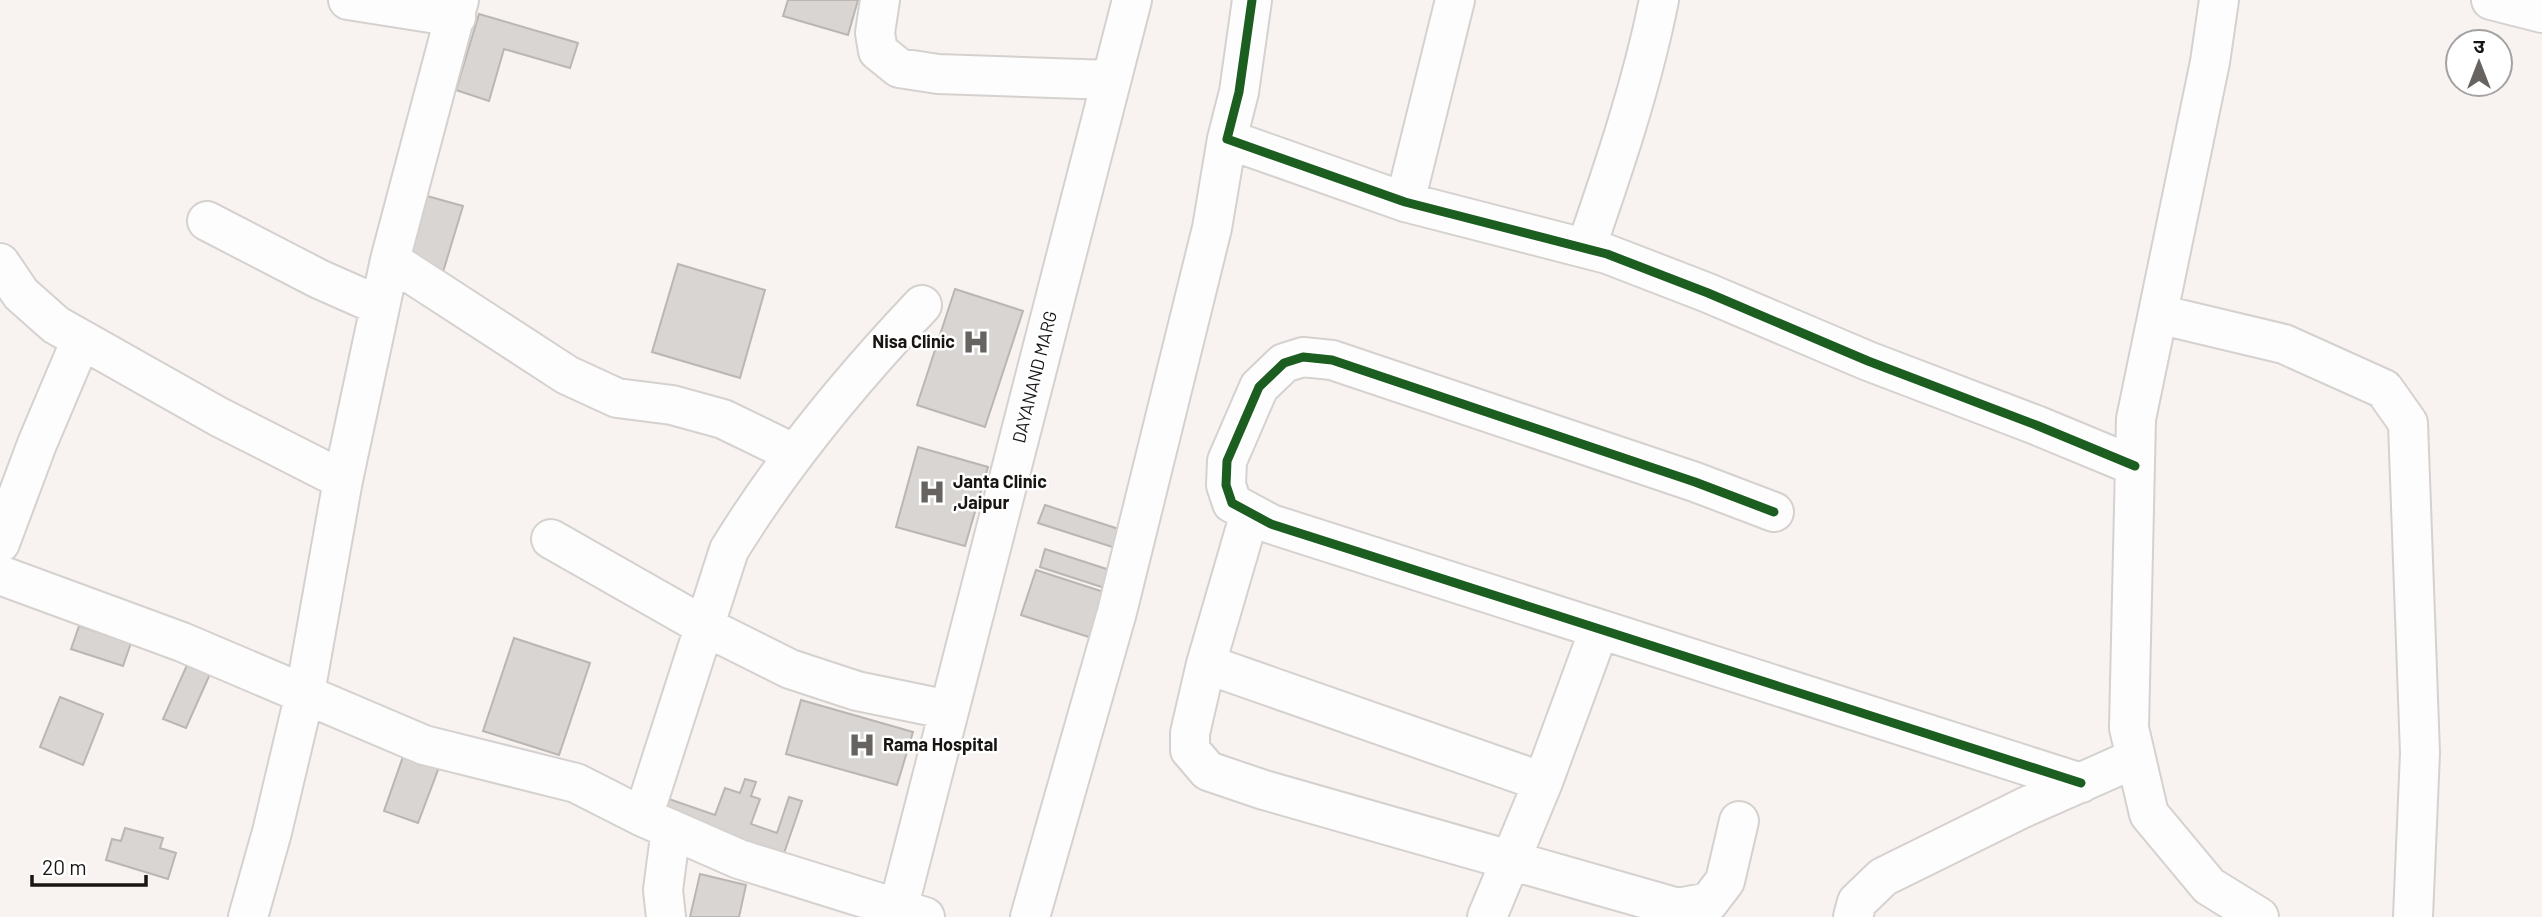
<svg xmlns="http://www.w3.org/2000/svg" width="2542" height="917" font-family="Barlow,'Noto Sans Devanagari',sans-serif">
<rect width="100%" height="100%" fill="#f8f3f0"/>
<path fill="#d8d5d2" stroke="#b9b6b3" stroke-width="2" d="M788,0H858L848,35L783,16Z
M479,14L578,43L570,68L504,49L489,101L456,90Z
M427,196L463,206L443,272L408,261Z
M678,264L765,290L740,378L652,352Z
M955,289L1023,311L985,427L917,405Z
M918,447L988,467L965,546L896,527Z
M1045,505L1134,534L1128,552L1038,523Z
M1045,549L1125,575L1120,593L1040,567Z
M1036,570L1116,596L1101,641L1021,615Z
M79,626L131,643L123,666L71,649Z
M514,638L590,663L559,755L483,731Z
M187,665L210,674L186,728L163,719Z
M60,697L103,714L83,765L40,747Z
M801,700L913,732L897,785L786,754Z
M406,748L441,762L418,823L384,811Z
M745,779L756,782L751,796L760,799L751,824L777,833L789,797L802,801L781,862L661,821L669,799L715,815L725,788L740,793Z
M125,828L163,838L160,848L176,853L168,879L106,860L112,839L121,841Z
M700,874L746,885L739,917H690Z"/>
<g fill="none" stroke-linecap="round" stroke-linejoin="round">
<defs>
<path id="minor" d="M348,0L456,17
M880,0L875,33L878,51L899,68L938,74L1111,80
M1252,0L1239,92L1227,139L1405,202L1607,254L1708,293L1868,361L2036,425L2135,466
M2219,0L2210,62L2136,419L2129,728L2149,814L2209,886L2259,917
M2491,0L2542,13
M1405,202L1455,0
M207,221L319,279L380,306
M1586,248C1614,167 1642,85 1659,0
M390,260L567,375L617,398L672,405L723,419L795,454
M0,263L21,294L56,325L219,417L343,480
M2158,314L2284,344L2384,389L2408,423L2420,753L2413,917
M1774,512L1695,482L1332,360L1303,357L1284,363L1259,387L1227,461L1226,485L1232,503L1271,524L2081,783
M1250,513L1206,664L1190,733V750L1208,771L1264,790L1678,908L1709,902L1725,881L1739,821
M551,539L704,626L790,669L857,691L949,710
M0,543L37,444L81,340
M0,575L182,642L424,745L576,783L643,817L739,859L925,917
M1206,664L1543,782
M643,817L729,550C783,462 851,380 922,305
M248,917L272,832L305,693L343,480L390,260L459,0
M666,917L663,890L671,829
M896,917L1132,0
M1030,917L1117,612L1212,228L1227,139
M1487,917L1543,782L1599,630
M1853,917L1857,902L1883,877L2023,808L2136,758"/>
</defs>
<use href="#minor" stroke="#d5d1cf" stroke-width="42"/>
<use href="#minor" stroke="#fefdfd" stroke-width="38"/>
<defs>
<path id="cycleway" d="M1252,0L1239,92L1227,139L1405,202L1607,254L1708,293L1868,361L2036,425L2135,466
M1774,512L1695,482L1332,360L1303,357L1284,363L1259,387L1227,461L1226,485L1232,503L1271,524L2081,783"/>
</defs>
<use href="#cycleway" stroke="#fff" stroke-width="13"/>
<use href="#cycleway" stroke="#1b5e20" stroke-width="9"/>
</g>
<defs>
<symbol id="hospital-bare" viewBox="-9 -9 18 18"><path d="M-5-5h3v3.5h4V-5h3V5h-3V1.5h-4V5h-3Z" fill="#666360" stroke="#fff" stroke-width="2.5" paint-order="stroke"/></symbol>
</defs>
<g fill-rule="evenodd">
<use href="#hospital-bare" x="957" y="323" width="38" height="38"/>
<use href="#hospital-bare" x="913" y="473" width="38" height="38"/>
<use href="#hospital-bare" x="843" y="726" width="38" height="38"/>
</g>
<g text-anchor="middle" stroke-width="5" stroke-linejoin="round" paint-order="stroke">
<g font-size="18" font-weight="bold" fill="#181513" stroke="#fff" text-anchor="start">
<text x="955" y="348" text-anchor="end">Nisa Clinic</text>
<text x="953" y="488">Janta Clinic<tspan x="953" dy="21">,Jaipur</tspan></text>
<text x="883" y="751">Rama Hospital</text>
</g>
<g font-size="18" fill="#181513" stroke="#fff">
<text transform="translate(1035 377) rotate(-76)" y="6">DAYANAND MARG</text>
</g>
</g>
<g transform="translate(2479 63)"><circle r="33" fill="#ffffff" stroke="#a3a1a1" stroke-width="2"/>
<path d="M0-5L12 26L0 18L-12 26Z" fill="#666360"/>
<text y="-10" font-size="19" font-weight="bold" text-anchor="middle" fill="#181513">उ</text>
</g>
<path d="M32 875v10h114v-10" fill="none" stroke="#181513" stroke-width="3.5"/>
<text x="42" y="875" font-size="21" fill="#181513" stroke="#ffffff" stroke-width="5" paint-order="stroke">20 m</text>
</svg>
